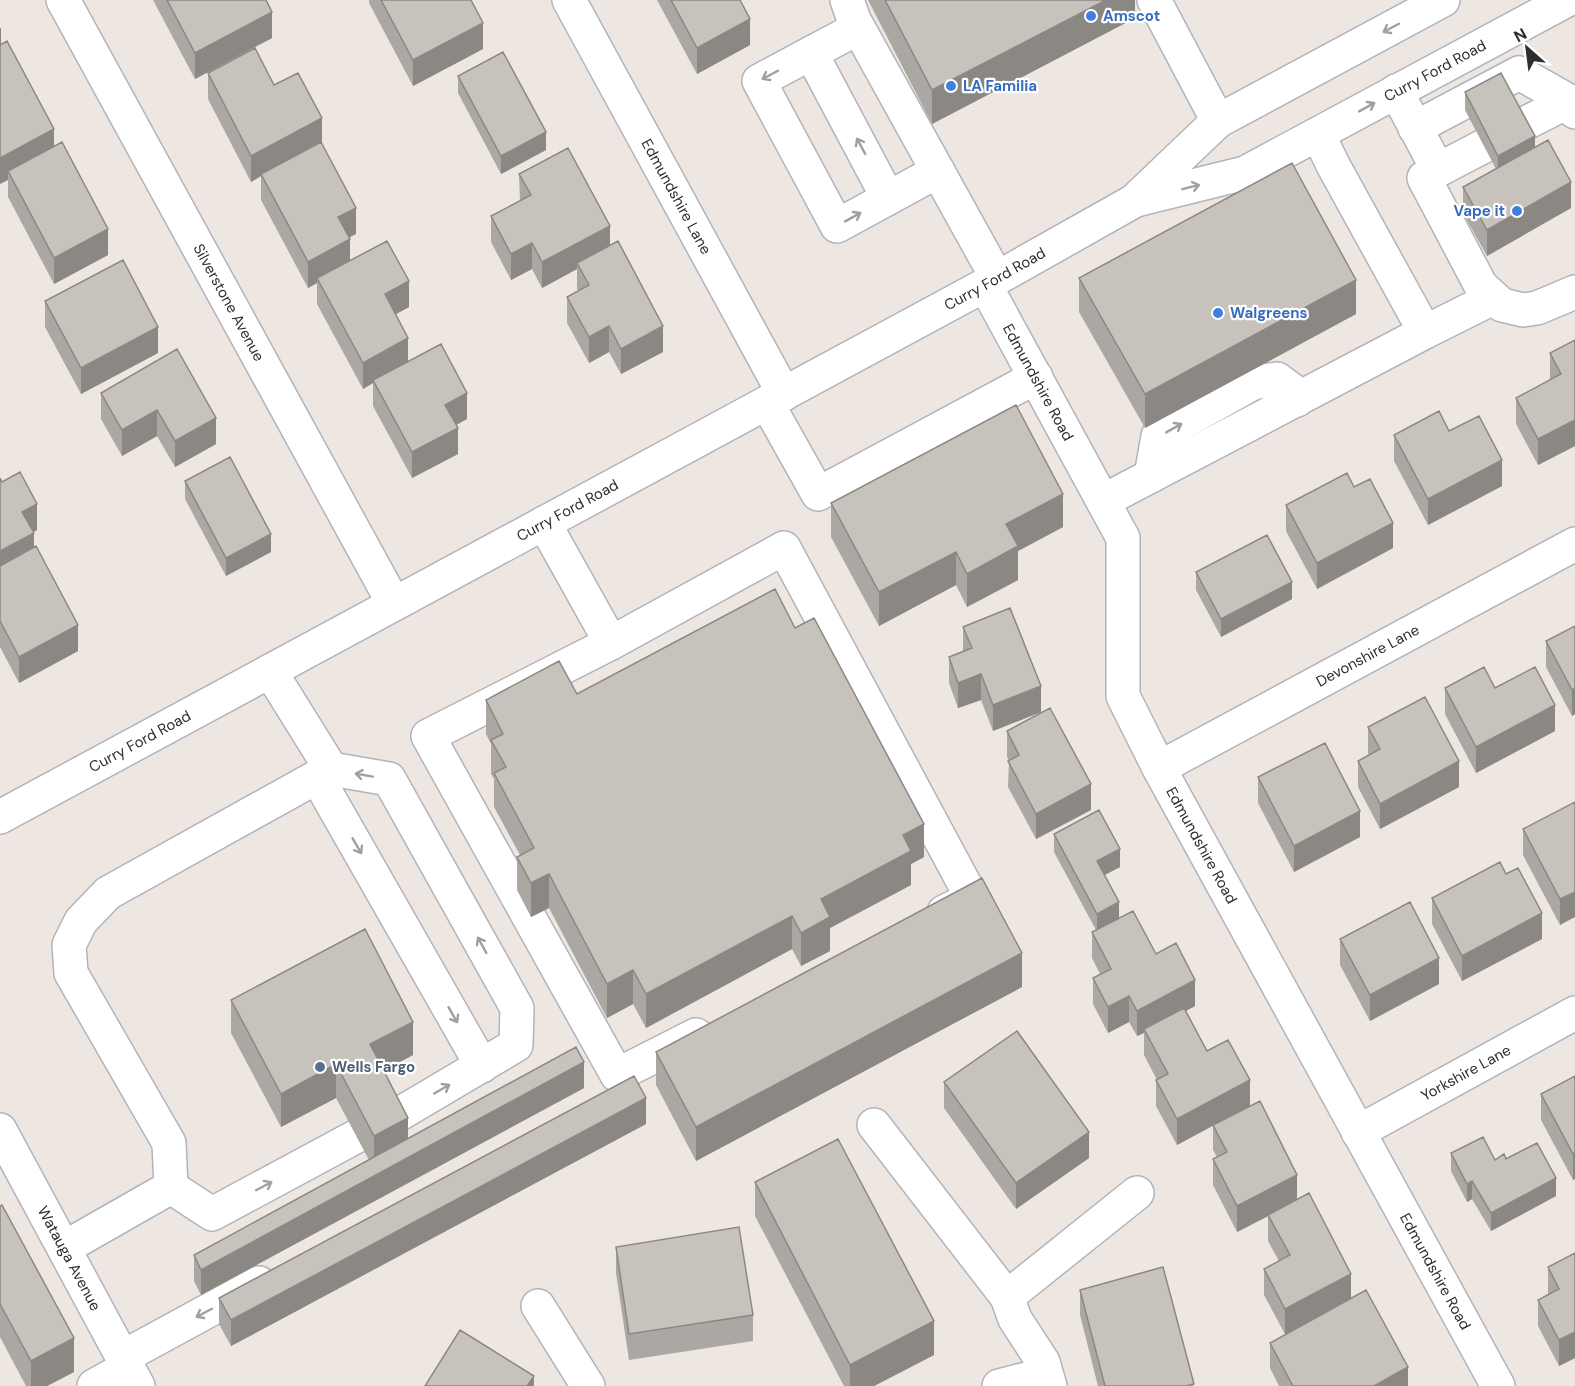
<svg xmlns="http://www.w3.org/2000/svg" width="1575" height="1386" font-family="'DM Sans',sans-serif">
<rect width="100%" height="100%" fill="#eee7e1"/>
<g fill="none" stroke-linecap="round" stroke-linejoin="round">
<defs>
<g id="minor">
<path id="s1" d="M63,0L394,604"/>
<path id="s2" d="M569,0L784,394"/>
<path d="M847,0L854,20L997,278"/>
<path d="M1154,0L1218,121"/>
<path d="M858,28L759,81L837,226L938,171"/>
<path d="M811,53L888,198"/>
<path d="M1396,91L1438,170L1424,178L1481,286L1502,305L1523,310L1537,308L1575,292"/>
<path d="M1520,126L1569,101"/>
<path d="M1415,128L1519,73L1569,101L1575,112"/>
<path d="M1438,170L1484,146"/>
<path id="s3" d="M1136,200L1245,173L1567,0"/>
<path id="s4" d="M985,285L1123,538V696L1159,768L1498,1386"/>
<path d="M1425,332L1493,298"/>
<path d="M767,403L818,494L1036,377"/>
<path d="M1151,476L1158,436L1253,383L1277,379L1292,390L1297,400"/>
<path d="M1103,501L1425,332L1333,165L1318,134"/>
<path d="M544,523L611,643L784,548L972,898L944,912"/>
<path d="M611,643L428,736L617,1075L696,1035"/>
<path id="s5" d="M1159,768L1575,544"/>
<path d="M331,769L389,779L517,1008L516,1045L391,1119"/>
<path d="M317,777L482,1066"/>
<path id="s6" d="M0,817L985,285L1134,201L1218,121L1443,0"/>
<path d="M874,1125L1007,1297L1015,1319L1043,1362L1050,1386"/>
<path id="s7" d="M0,1130L138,1386"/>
<path id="s8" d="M1358,1132L1575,1013"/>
<path d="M171,1187L169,1143L71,973L69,945L81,921L108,893L331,769L270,671"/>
<path d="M64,1248L171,1187L212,1214L357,1136"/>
<path d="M1007,1297L1137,1193"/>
<path d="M538,1306L588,1386"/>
<path d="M123,1357L259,1283"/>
<path d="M94,1386L128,1367"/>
<path d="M999,1386L1046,1374"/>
</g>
</defs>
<use href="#minor" stroke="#b1b4bc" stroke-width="36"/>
<use href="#minor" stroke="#fff" stroke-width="33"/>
</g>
<path fill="#aba7a2" d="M153,0H266L272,38L195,79Z
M369,0H471L483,49L413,86L369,3Z
M657,0H740L750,45L697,74Z
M868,0H1135V18L932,124Z
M1,45L54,146L108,255L54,284L8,197V180Z
M208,73L274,85L322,144L356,234L349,237L350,261L409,307L396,314L408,361L467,419L456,425L458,454L412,478L373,406V383L363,389L317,304V283L308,288L261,200V176L251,182L208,99Z
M458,76L546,150L501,174L458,93Z
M1465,92L1535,147L1571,208L1487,256L1463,213V187L1496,169L1465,110Z
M519,174L610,246L663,352L621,374L609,352L589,363L567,323V297L578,291L577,289V269L542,288L532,269L511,280L491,242V216L520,201Z
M1079,278L1356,314L1145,428L1079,312Z
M45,301L158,353L81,394L45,327Z
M1575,340V446L1538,465L1516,424V398L1550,380V353Z
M177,349L216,444L175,467L157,436L122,456L101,419V393Z
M1394,435L1502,486L1428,525L1394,461Z
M0,478L37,530L33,532L34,548L78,651L19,683L0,647Z
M185,481L271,552L226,576L185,499Z
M1354,487L1393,548L1317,589L1286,531V505Z
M831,503L1063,527L1018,551V580L967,607L956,585L879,626L831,537Z
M1196,572L1292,599L1221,637L1196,590Z
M1575,626V714L1572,716L1546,667V641Z
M963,627L1041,712L993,731L981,700L958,708L949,683V657L963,651Z
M795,628L924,857L911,864V885L830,928V951L801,966L792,949L646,1028L633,1004L607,1018L549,908L531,917L517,890V857L520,855L494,807V779L491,774V744L486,734V700L577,694Z
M1445,688H1495L1555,731L1476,773L1445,714Z
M1368,727L1459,787L1380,829L1358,787V761L1369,755L1368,753Z
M1007,731L1091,810L1036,839L1008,787L1009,761L1007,757Z
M1258,777L1360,837L1294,872L1258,803Z
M1575,802L1560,925L1523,855V829Z
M1054,834L1120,867L1104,875L1119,918L1156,954L1195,1006L1186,1011L1207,1051L1250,1106L1297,1199L1351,1298L1408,1386H1279L1270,1368V1343L1285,1334L1264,1295V1269L1279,1261L1268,1241V1216L1237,1232L1213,1185V1159L1217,1157L1213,1150V1125L1177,1145L1156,1106V1080H1157L1144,1055V1033L1137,1036L1129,1022L1108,1033L1093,1004V978L1100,974L1092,958V932L1096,930L1054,852Z
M1506,874L1542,939L1462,981L1432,924V898Z
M1340,939L1439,984L1370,1021L1340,965Z
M1022,987L696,1161L656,1085V1052Z
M231,1000L413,1055L383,1071L408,1138L584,1088L201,1295L194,1281V1255L369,1160L336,1098L281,1127L231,1033Z
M1575,1076V1179L1573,1180L1541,1120V1094Z
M944,1082L1089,1158L1016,1209L944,1108Z
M646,1124L231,1346L219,1324V1298Z
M1451,1153L1495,1160L1506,1159L1556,1196L1491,1231L1472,1199L1467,1202L1451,1171Z
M755,1182L934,1355L874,1386H844L755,1216Z
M0,1206L74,1372L47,1386H26L0,1337Z
M616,1247L753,1315V1341L629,1360L616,1273Z
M1575,1253V1358L1559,1366L1538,1326V1300L1548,1294V1267Z
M1080,1290L1194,1386H1098L1080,1315Z"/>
<path fill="#8b8884" d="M1106,0H1135V18L932,124V90Z
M272,12V38L195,79V53Z
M750,19V45L697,74V48Z
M483,23V49L413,86V60Z
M0,28H1V54H0Z
M322,118V144L261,174V176L251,182V156Z
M54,129V155L8,171V180L0,184V158Z
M546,132V150L501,174V156Z
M1535,136V154L1498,173V156Z
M1571,182V208L1487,256V230Z
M356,208V234L338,243V217Z
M610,226V251L577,263V269L542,288V262Z
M108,229V255L54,284V258Z
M350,239V265L317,278V283L308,288V262Z
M532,243V269L511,280V254Z
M1356,280V314L1145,428V394Z
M409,281V307L385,320V294Z
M609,326V352L589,363V337Z
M663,326V352L621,374V349Z
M158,327V353L81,394V368Z
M408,338V364L373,380V383L363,389V363Z
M467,393V419L445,431V405Z
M157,410V436L122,456V430Z
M216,418V444L175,467V441Z
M1575,420V446L1538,465V439Z
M458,428V454L412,478V452Z
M1502,460V486L1428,525V499Z
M1063,494V527L1018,551V580L967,607V574L1006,524Z
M37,504V530L22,538V512Z
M1393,523V548L1317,589V563Z
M34,533V559L0,577V551Z
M271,534V552L226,576V558Z
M956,552V585L879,626V592Z
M1292,582V599L1221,637V619Z
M78,625V651L19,683V657Z
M981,674V700L958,708V683Z
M1041,686V712L993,731V705Z
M1575,688V714L1572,716V690Z
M1555,705V731L1476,773V747Z
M1459,761V787L1380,829V804Z
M1091,784V810L1036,839V814Z
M1360,811V837L1294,872V846Z
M924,824V857L911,864V885L830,928V951L801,966V933L821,899L903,835Z
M1120,849V867L1097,879V861Z
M549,874V908L531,917V883Z
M1575,892V917L1560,925V899Z
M1119,902V920L1097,931V914Z
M1542,913V939L1462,981V956Z
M792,916V949L646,1028V994Z
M1022,953V987L696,1161V1127Z
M1439,958V984L1370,1021V995Z
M633,970V1004L607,1018V984Z
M1195,980V1006L1145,1032L1144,1029V1033L1137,1036V1011Z
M1129,996V1022L1108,1033V1007Z
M413,1022V1055L370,1078V1044Z
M584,1062V1088L201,1295V1270Z
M336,1064V1098L281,1127V1094Z
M1250,1080V1106L1177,1145V1119Z
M646,1098V1124L231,1346V1320Z
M408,1118V1152L374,1170V1136Z
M1089,1132V1158L1016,1209V1183Z
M1575,1153V1179L1573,1180V1154Z
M1297,1175V1201L1237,1232V1206Z
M1556,1178V1196L1491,1231V1213Z
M1472,1181V1199L1467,1202V1184Z
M1351,1274V1299L1285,1335V1309Z
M934,1321V1355L874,1386H850V1365Z
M1575,1332V1358L1559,1366V1340Z
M74,1338V1372L47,1386H31V1361Z
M1408,1367V1386H1374Z
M534,1376V1386H527Z"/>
<path fill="#c7c2bc" stroke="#8b8884" stroke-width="1.5" d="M167,0H266L272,12L195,53Z
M381,0H471L483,23L413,60Z
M671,0H740L750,19L697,48Z
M885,0H1106L932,90Z
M7,41L54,129L0,158V45Z
M255,48L274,85L298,73L322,118L251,156L208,73Z
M503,52L546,132L501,156L458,76Z
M1501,73L1535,136L1498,156L1465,92Z
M1548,140L1571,182L1487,230L1463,187Z
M62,142L108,229L54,258L8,171Z
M321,142L356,208L338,217L350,239L308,262L261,174Z
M568,148L610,226L542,262L532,243L511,254L491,216L531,195L519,174Z
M1292,163L1356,280L1145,394L1079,278Z
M387,241L409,281L385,294L408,338L363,363L317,278Z
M618,241L663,326L621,349L609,326L589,337L567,297L589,285L577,263Z
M123,260L158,327L81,368L45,301Z
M1575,340V420L1538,439L1516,398L1561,374L1550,353Z
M441,344L467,393L445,405L458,428L412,452L373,380Z
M177,349L216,418L175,441L157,410L122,430L101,393Z
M1016,405L1063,494L1006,524L1018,546L967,574L956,552L879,592L831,503Z
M1439,411L1449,431L1479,416L1502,460L1428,499L1394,435Z
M230,457L271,534L226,558L185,481Z
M20,472L37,504L22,512L34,533L0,551V478L2,482Z
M1347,473L1354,487L1370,479L1393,523L1317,563L1286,505Z
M1267,535L1292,582L1221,619L1196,572Z
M36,546L78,625L19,657L0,621V566Z
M775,589L795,628L814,618L924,824L903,835L911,851L821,899L830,917L801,933L792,916L646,994L633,970L607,984L549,874L531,883L517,857L534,848L494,773L506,767L491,740L503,734L486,700L559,661L577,694Z
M1010,608L1041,686L993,705L981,674L958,683L949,657L972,648L963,627Z
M1575,626V688L1572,690L1546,641Z
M1484,667L1495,688L1535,667L1555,705L1476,747L1445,688Z
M1425,697L1459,761L1380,804L1358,761L1380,749L1368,727Z
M1050,708L1091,784L1036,814L1008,761L1019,755L1007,731Z
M1325,743L1360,811L1294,846L1258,777Z
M1575,802V892L1560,899L1523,829Z
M1099,810L1120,849L1097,861L1119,902L1097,914L1054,834Z
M1500,862L1506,874L1518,868L1542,913L1462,956L1432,898Z
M982,878L1022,953L696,1127L656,1052Z
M1410,902L1439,958L1370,995L1340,939Z
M1133,911L1156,954L1176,943L1195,980L1137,1011L1129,996L1108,1007L1093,978L1111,969L1092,932Z
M365,929L413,1022L370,1044L408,1118L374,1136L336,1064L281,1094L231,1000Z
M1184,1008L1207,1051L1228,1040L1250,1080L1177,1119L1156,1080L1168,1074L1144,1029Z
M1017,1031L1089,1132L1016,1183L944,1082Z
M576,1047L584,1062L201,1270L194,1255Z
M634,1076L646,1098L231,1320L219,1298Z
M1575,1076V1153L1573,1154L1541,1094Z
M1260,1101L1297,1175L1237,1206L1213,1159L1227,1152L1213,1125Z
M1483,1137L1495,1160L1504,1154L1506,1159L1537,1143L1556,1178L1491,1213L1472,1181L1467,1184L1451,1153Z
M838,1139L934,1321L850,1365L755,1182Z
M1309,1193L1351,1274L1285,1309L1264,1269L1290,1255L1268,1215Z
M2,1205L74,1338L31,1361L0,1304V1206Z
M739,1227L753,1315L629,1334L616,1247Z
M1575,1253V1332L1559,1340L1538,1300L1559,1289L1548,1267Z
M1163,1267L1194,1384L1186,1386H1105L1080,1290Z
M1366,1290L1408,1367L1374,1386H1293L1270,1343Z
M460,1330L534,1376L527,1386H425Z"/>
<defs><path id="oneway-shaft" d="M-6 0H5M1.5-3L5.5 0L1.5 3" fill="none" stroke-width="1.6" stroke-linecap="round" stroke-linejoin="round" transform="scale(1.5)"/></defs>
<g stroke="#a0a0a0">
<use href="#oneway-shaft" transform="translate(1391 28) rotate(152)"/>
<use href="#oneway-shaft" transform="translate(770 75) rotate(152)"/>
<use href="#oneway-shaft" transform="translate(1367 107) rotate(-29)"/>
<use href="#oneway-shaft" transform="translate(861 146) rotate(-118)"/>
<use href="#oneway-shaft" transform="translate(1191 187) rotate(-14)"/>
<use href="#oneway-shaft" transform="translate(853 217) rotate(-29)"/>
<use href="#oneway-shaft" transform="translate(1174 428) rotate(-29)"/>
<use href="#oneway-shaft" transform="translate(364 775) rotate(-170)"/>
<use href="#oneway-shaft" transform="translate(357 846) rotate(60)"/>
<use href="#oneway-shaft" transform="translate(482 945) rotate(-119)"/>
<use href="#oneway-shaft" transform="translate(453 1015) rotate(60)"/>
<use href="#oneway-shaft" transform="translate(442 1089) rotate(-30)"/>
<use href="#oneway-shaft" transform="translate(264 1186) rotate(-28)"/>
<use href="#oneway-shaft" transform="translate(204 1313) rotate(152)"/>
</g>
<g fill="#3f7fe0" stroke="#fff" stroke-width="2">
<circle cx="1091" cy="16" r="6"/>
<circle cx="951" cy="86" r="6"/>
<circle cx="1517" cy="211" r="6"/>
<circle cx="1218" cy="313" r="6"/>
</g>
<circle fill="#5c6f8a" stroke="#fff" stroke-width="2" cx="320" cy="1067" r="6"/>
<g text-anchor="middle" stroke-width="4.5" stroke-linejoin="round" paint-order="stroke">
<g font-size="15" font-weight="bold" fill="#366cbe" stroke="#fff" text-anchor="start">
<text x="1103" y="21">Amscot</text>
<text x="963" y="91">LA Familia</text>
<text x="1505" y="216" text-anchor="end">Vape it</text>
<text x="1230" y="318">Walgreens</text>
</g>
<g font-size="15" fill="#2d2d2d" stroke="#fff">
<text dy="5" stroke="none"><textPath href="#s3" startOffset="328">Curry Ford Road</textPath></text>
<text dy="5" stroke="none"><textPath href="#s2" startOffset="224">Edmundshire Lane</textPath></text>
<text dy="5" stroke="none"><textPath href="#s6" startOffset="1131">Curry Ford Road</textPath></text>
<text dy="5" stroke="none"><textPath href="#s1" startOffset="345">Silverstone Avenue</textPath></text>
<text dy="5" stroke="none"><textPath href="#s4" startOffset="111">Edmundshire Road</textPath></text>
<text dy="5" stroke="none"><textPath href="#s6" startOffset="645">Curry Ford Road</textPath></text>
<text dy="5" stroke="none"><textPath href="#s5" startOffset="237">Devonshire Lane</textPath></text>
<text dy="5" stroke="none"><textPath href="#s6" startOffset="159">Curry Ford Road</textPath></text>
<text dy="5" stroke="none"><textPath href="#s4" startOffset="615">Edmundshire Road</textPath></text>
<text dy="5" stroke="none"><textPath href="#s8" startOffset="123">Yorkshire Lane</textPath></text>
<text dy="5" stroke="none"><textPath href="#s7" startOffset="146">Watauga Avenue</textPath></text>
<text dy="5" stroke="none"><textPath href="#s4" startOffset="1101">Edmundshire Road</textPath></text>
</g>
<g font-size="15" font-weight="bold" fill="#4e5e75" stroke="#fff" text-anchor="start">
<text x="332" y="1072">Wells Fargo</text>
</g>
</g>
<g transform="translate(1527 48) rotate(332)" stroke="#ffffff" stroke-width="4.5" paint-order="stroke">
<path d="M0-4.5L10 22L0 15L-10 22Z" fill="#2d2d2d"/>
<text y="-9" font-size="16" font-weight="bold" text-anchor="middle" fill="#2d2d2d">N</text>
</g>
</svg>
